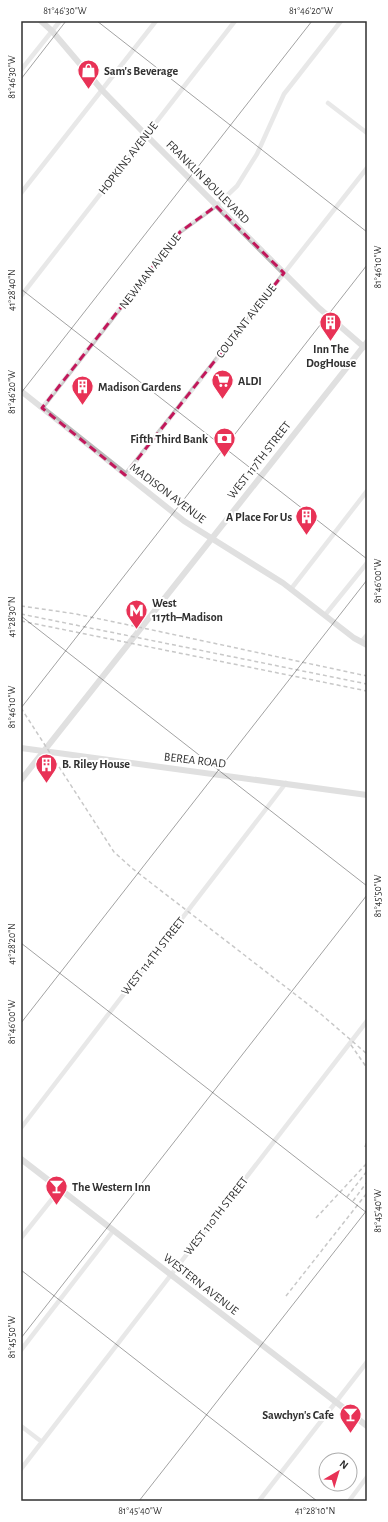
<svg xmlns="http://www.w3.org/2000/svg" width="388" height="1522" font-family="'Alegreya Sans',sans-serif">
<rect width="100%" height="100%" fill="#fff"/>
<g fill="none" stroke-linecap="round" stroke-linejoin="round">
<path stroke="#cdcdcd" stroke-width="4.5" d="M21,70L60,21
M328,103L367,133
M21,193L156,21
M21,296L235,21
M42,408L180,232L216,206L237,186L257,154L284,94L341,21
M125,475L367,168
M291,589L367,491
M325,615L367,563
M361,642L367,635
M21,1128L286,783
M21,1238L60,1189
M21,1350L113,1231
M21,1426L42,1442
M21,1469L367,1021
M259,1501L367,1362
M349,1501L367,1477"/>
<path stroke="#bababa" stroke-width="6" d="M41,21L52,31L102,90L146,135L319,308L364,347
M21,391L184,521L283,583L354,638L367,645
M21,748L367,795
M21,780L367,342
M21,1159L367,1426"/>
<path stroke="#858585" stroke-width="1.5" stroke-dasharray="4 3" stroke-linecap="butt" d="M21,606L76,614L143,628L367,676
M21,614L367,684
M21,621L367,691
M21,708L114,852L133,869L322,1015L367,1054
M351,1045L367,1068
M365,1147L367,1141
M347,1197L367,1171
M353,1201L367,1182
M316,1218L367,1163
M286,1296L367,1193"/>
</g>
<path d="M0 0H388V1522H0ZM216,206L284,273L125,475L42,408L180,232Z" fill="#fff" fill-opacity=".55" fill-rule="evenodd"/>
<path fill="none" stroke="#c2185b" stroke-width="3" stroke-dasharray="8 5" stroke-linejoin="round" d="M216,206L284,273L125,475L42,408L180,232Z"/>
<path fill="none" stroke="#303030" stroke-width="1" stroke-opacity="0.45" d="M97,21L367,232M21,79L66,21M21,289L367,559M21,393L312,21M21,616L367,886M21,708L367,265M21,943L367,1213M21,1023L367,580M21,1270L317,1501M21,1338L367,895M139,1501L367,1210"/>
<defs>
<symbol id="shop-pin" viewBox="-11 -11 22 30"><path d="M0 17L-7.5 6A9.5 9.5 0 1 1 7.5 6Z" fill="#e83256" stroke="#fff"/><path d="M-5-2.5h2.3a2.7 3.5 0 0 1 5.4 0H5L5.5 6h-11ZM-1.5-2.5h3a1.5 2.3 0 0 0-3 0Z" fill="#fff"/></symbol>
<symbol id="building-pin" viewBox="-11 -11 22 30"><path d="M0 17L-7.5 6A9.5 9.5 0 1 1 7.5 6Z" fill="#e83256" stroke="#fff"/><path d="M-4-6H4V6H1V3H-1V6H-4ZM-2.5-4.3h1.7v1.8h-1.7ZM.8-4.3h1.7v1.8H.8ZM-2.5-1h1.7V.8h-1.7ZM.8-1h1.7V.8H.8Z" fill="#fff"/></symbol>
<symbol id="supermarket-pin" viewBox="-11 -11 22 30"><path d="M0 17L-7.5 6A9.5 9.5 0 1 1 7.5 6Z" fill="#e83256" stroke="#fff"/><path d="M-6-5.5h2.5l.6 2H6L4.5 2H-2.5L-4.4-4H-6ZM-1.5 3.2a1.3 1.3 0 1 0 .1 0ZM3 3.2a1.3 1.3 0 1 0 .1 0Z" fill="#fff"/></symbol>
<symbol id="bank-pin" viewBox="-11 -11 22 30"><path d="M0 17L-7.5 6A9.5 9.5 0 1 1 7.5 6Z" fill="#e83256" stroke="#fff"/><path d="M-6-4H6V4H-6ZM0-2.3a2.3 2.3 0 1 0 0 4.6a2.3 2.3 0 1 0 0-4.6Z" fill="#fff"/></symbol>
<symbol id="metro-pin" viewBox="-11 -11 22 30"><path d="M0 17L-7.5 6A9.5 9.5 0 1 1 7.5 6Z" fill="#e83256" stroke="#fff"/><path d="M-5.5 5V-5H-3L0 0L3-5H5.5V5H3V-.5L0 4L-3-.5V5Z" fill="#fff"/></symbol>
<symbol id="bar-pin" viewBox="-11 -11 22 30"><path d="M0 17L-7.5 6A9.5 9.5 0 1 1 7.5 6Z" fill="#e83256" stroke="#fff"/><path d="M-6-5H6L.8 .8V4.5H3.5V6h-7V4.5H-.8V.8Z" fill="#fff"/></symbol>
</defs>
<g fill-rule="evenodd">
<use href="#shop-pin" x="76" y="58" width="25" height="34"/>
<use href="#building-pin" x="318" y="310" width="25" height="34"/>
<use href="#supermarket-pin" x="210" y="368" width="25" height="34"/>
<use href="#building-pin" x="70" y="374" width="25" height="34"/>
<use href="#bank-pin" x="212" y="426" width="25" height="34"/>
<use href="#building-pin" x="294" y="504" width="25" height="34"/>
<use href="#metro-pin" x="124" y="598" width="25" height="34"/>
<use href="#building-pin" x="34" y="752" width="25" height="34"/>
<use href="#bar-pin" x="44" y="1174" width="25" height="34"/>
<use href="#bar-pin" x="338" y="1402" width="25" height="34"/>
</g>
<g text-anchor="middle" stroke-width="4" stroke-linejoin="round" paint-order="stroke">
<g font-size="12" font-weight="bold" fill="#303030" stroke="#fff" text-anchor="start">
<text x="104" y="75">Sam's Beverage</text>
<text x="331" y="353" text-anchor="middle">Inn The<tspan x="331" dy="14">DogHouse</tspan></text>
<text x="238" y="385">ALDI</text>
<text x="98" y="391">Madison Gardens</text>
<text x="208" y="443" text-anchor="end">Fifth Third Bank</text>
<text x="292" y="521" text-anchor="end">A Place For Us</text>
<text x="152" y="607">West<tspan x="152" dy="14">117th–Madison</tspan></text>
<text x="62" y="768">B. Riley House</text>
<text x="72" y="1191">The Western Inn</text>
<text x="334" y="1419" text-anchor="end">Sawchyn's Cafe</text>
</g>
<g font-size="12" fill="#303030" stroke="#fff">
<text transform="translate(128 158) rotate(-52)" y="4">HOPKINS AVENUE</text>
<text transform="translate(208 182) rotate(45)" y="4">FRANKLIN BOULEVARD</text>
<text transform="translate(150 271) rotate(-52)" y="4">NEWMAN AVENUE</text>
<text transform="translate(246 321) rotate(-52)" y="4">COUTANT AVENUE</text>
<text transform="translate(259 460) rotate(-52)" y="4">WEST 117TH STREET</text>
<text transform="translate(168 493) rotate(37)" y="4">MADISON AVENUE</text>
<text transform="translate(195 760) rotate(7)" y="4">BEREA ROAD</text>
<text transform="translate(153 956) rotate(-52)" y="4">WEST 114TH STREET</text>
<text transform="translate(216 1216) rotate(-52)" y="4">WEST 110TH STREET</text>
<text transform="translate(201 1284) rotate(38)" y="4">WESTERN AVENUE</text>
</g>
</g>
<rect width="388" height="1522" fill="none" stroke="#ffffff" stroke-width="44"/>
<g transform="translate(338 1472) rotate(38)"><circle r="19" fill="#ffffff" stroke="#acacac"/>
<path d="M0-3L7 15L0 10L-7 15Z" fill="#e83256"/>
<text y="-6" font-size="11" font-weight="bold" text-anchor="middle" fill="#303030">N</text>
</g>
<rect x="22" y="22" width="344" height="1478" fill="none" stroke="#303030" stroke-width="1.5"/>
<g font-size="10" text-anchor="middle" fill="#303030">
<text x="65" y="14">81°46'30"W</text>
<text x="311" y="14">81°46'20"W</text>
<text transform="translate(11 77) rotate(-90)" y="4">81°46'30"W</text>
<text transform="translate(377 267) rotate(-90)" y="4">81°46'10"W</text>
<text transform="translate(11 290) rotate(-90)" y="4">41°28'40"N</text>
<text transform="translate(11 392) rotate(-90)" y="4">81°46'20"W</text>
<text transform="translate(377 581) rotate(-90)" y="4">81°46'00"W</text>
<text transform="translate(11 617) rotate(-90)" y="4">41°28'30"N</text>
<text transform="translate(11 707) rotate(-90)" y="4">81°46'10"W</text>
<text transform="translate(377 896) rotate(-90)" y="4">81°45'50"W</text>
<text transform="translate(11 944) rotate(-90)" y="4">41°28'20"N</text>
<text transform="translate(11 1022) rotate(-90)" y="4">81°46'00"W</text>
<text transform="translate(377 1211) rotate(-90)" y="4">81°45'40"W</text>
<text transform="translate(11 1337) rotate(-90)" y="4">81°45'50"W</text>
<text x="140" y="1514">81°45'40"W</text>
<text x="315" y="1514">41°28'10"N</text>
</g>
</svg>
